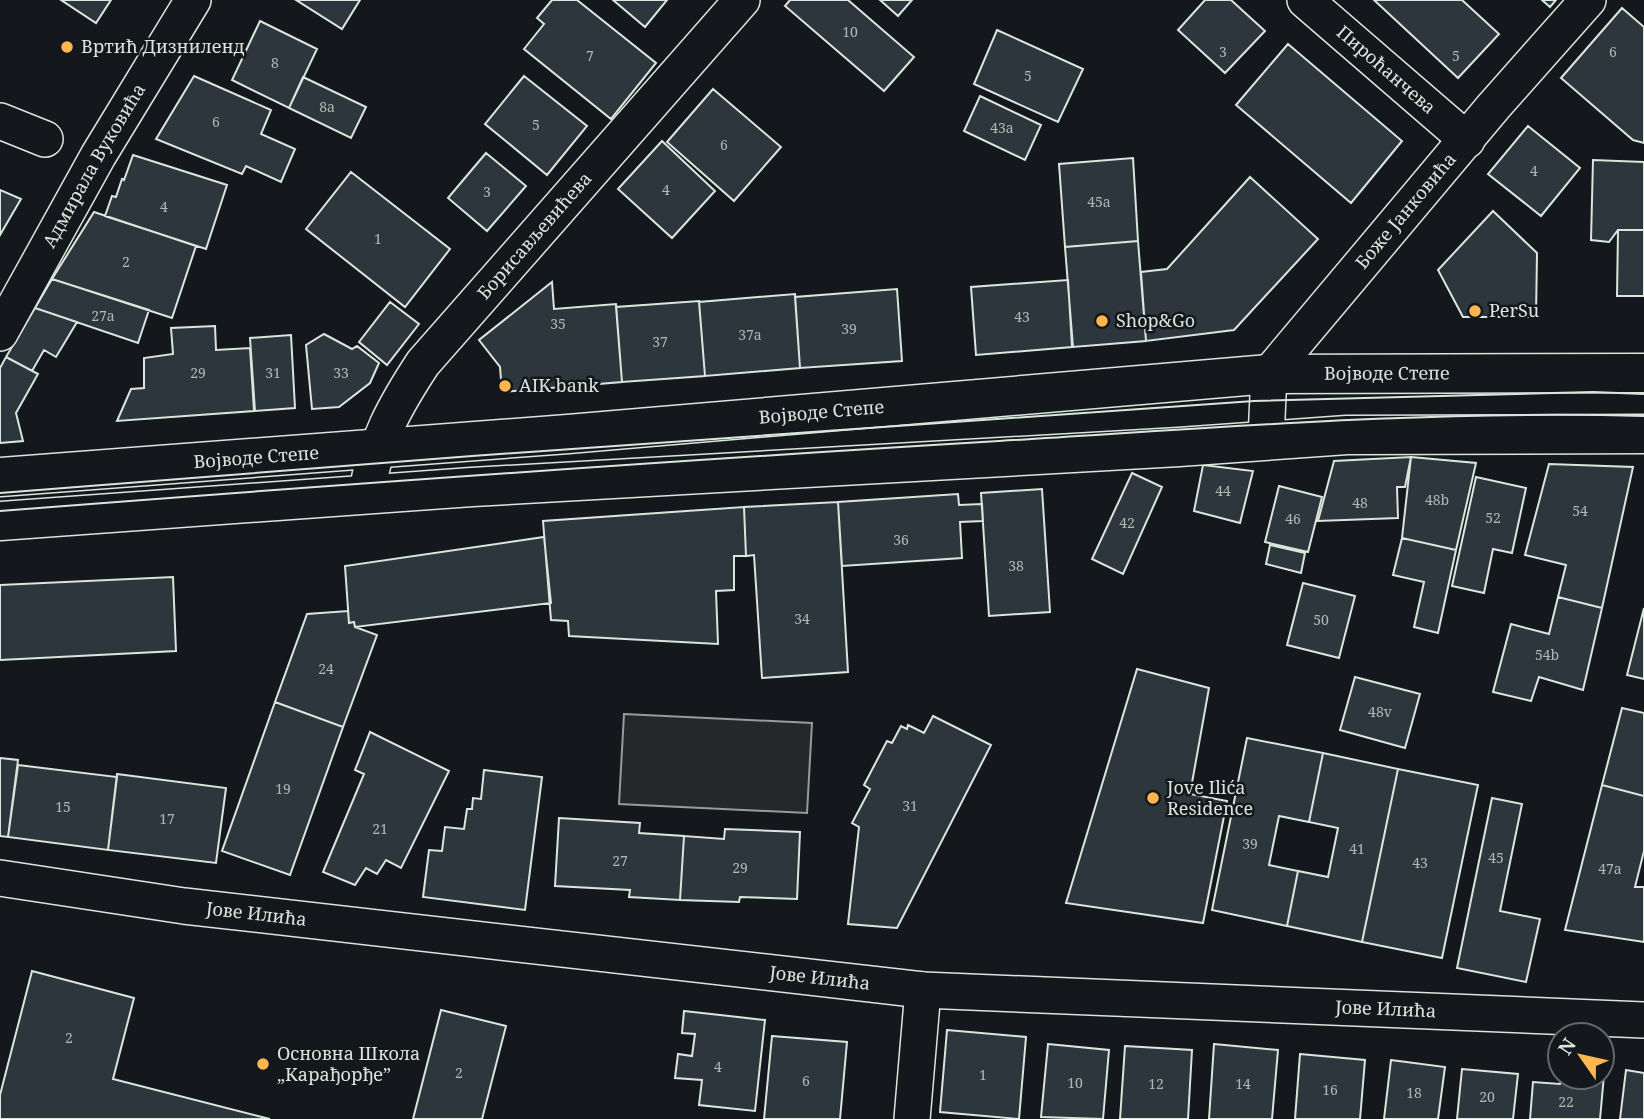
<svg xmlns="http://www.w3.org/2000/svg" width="1644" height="1119" font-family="'Noto Serif',serif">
<rect width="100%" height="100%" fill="#14181c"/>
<path fill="#24282b" stroke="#939e99" stroke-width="2" d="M624,714L812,723L807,813L619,804Z"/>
<path fill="#2c363c" stroke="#d8e6dc" stroke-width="2" d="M61,0H111L96,23Z
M296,0H360L342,29Z
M552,0H577L656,63L611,119L524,49L544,24L537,18Z
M613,0H667L645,27Z
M790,0H848L914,57L884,91L785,6Z
M880,0H912L898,16Z
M1205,0H1231L1265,31L1225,73L1178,30Z
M1374,0H1462L1499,34L1458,78Z
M1542,0H1556L1550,7Z
M1622,8L1644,27V143L1633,140L1561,78Z
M260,21L317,49L289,108L232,80Z
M997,30L1083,69L1058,122L974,84Z
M1288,44L1402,141L1351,203L1236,105Z
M194,76L271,110L261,134L295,149L281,182L246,166L242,174L156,139Z
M524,76L587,126L547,175L485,124Z
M303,77L366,107L351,138L289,108Z
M713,89L781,147L734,201L667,142Z
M980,96L1041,125L1025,160L964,131Z
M1528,126L1580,168L1541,216L1488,174Z
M662,141L715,191L672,238L618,189Z
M486,153L526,186L487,231L448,198Z
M133,155L227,185L206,249L105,216L112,196L116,197L122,179L124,180Z
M1133,158L1138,241L1065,247L1059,164Z
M1593,160L1644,162V230H1618L1609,242L1591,240Z
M351,172L450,249L405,307L306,229Z
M1250,177L1318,239L1234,330L1146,341L1141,272L1167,269Z
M0,190L21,199L0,235Z
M1493,211L1537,253L1536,317H1463L1438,270Z
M94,212L196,246L172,318L52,279Z
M1618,230H1644V296H1617Z
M1138,241L1146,341L1073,347L1065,247Z
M52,279L149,310L138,343L35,308Z
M1068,280L1072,347L976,355L971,287Z
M552,282L554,309L616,304L622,382L502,392L500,367L479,340Z
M897,289L902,361L800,368L795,297Z
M795,294L800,368L705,376L699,302Z
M699,301L705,376L622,382L616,307Z
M390,302L419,324L387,365L359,342Z
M35,308L77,322L56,357L44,350L32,371L6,357Z
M215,326L216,350L250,348L254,411L117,421L131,389L144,388V358L173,354L171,328Z
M324,334L352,349L357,346L379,363L370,383L339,407L312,409L306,345Z
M291,335L295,408L255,411L250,338Z
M6,357L38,374L16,413L23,441L0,443V368Z
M1411,457L1405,487H1397L1398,518L1318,521L1334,461Z
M1411,457L1476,463L1456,550L1402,538Z
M1549,464L1633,467L1602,608L1558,597L1566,565L1525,555Z
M1203,465L1253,471L1240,523L1194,511Z
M1132,473L1162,487L1123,574L1092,559Z
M1476,477L1526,488L1512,553L1493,549L1484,593L1452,586Z
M1279,486L1322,497L1308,552L1265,542Z
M1042,489L1050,612L989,616L981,493Z
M958,494L959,505L982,504L983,521L960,522L962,558L842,566L838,502Z
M838,502L848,672L762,678L754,555L746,556L744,507Z
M744,507L746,556H734V590L716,591L718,644L569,636L568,621L551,620L543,521Z
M544,537L551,603L355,627L354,622L349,623L345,566Z
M1402,538L1456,550L1438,633L1414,627L1424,582L1393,575Z
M1270,545L1305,553L1301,573L1266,564Z
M173,577L176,651L0,660V585Z
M1303,583L1355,596L1339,658L1287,645Z
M1558,597L1602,608L1583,690L1539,677L1531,701L1493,692L1511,624L1549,634Z
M1644,608V679L1627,675Z
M348,611L349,623L354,622L355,627L377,635L343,727L275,702L307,614Z
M1137,669L1209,688L1190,794L1227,801L1203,923L1066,903Z
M1355,677L1420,694L1405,748L1340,730Z
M275,702L343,727L290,875L222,851Z
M1622,708L1644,713V796L1602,785Z
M933,716L991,745L897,928L848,924L859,827L852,823L870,789L864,785L887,741L892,743L901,726L907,729L908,725L924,733Z
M370,732L449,771L401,868L386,860L377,874L366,868L355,885L323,872L364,774L355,770Z
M1247,738L1323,753L1309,822L1279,816L1269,865L1298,871L1287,926L1212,910Z
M1323,753L1398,769L1362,942L1287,926L1298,871L1328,877L1338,828L1309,822Z
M0,758L18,760L8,837L0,836Z
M18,765L117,777L108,850L8,837Z
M1398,769L1478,785L1442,958L1362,942Z
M484,770L542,777L525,910L423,897L429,850L442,851L445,827L464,829L467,809H472L473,798L481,799Z
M117,774L226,788L216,863L108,850Z
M1602,785L1644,796V851L1635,887H1644V942L1565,930Z
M1492,798L1522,804L1500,911L1540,919L1526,982L1457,968Z
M559,818L640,823L639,833L684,836L680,900L629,897L630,890L555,886Z
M725,829L800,832L797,899L740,897L739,902L680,900L684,836L724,839Z
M32,971L134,998L113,1079L270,1119H0V1095Z
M441,1010L506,1026L482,1119H413Z
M684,1011L765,1020L755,1111L699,1105L702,1080L675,1078L678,1054L692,1056L695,1034L682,1033Z
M947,1030L1026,1037L1019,1119L940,1112Z
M772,1036L847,1042L840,1119H764Z
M1048,1044L1109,1050L1103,1119L1041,1117Z
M1214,1044L1278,1050L1272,1119H1209Z
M1125,1046L1192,1050L1188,1119H1120Z
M1300,1054L1365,1060L1360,1119H1295Z
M1391,1060L1445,1067L1438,1119H1384Z
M1462,1069L1518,1074L1513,1119H1457Z
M1626,1070L1644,1073V1119H1620Z
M1602,1075H1604L1600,1119H1530L1533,1082L1560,1084L1563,1077Z"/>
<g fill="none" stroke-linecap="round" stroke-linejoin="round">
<defs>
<g id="minor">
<path id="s1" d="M1305,0L1467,140"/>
<path d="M0,121L45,139"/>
<path id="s2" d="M0,333L98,156L193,0"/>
<path id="s3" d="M1266,439L1269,374L1494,106L1588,0"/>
<path id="s4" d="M367,494C373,444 396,404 423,363L742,0"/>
<path id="s5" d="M0,878L184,906L923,990L1644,1020"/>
<path d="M912,1119L923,990"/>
</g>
<g id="secondary">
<path id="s6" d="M0,477L568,434L1269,374L1644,373"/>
<path d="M0,521L472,487L1179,447L1347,435L1644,434"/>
</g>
</defs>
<use href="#minor" stroke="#d8e6dc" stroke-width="38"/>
<use href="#secondary" stroke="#d8e6dc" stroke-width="41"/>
<use href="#minor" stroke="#14181c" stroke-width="35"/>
<use href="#secondary" stroke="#14181c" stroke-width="38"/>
<path stroke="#d8e6dc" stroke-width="2" d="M0,493L472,456L1254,401L1593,392L1644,394
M0,511C333,485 666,461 999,441C1214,428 1429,410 1644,416"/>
</g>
<g fill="#ffb74d" stroke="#14181c" stroke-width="2.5">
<circle cx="67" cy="47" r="7"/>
<circle cx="1475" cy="311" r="7"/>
<circle cx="1102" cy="321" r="7"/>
<circle cx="505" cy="386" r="7"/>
<circle cx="1153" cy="798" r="7"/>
<circle cx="263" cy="1064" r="7"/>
</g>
<g text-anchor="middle" stroke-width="5" stroke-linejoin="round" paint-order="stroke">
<g font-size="14" fill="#adbab4">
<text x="850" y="37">10</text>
<text x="1223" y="57">3</text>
<text x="1613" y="57">6</text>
<text x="590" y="61">7</text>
<text x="1456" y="61">5</text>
<text x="275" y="68">8</text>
<text x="1028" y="81">5</text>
<text x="327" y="112">8a</text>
<text x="216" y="127">6</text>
<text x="536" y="130">5</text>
<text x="1002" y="133">43a</text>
<text x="724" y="150">6</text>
<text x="1534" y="176">4</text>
<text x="666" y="195">4</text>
<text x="487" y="197">3</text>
<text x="1099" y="207">45a</text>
<text x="164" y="212">4</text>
<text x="378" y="244">1</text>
<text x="126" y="267">2</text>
<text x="103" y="321">27a</text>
<text x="1022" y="322">43</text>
<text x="558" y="329">35</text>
<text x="849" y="334">39</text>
<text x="750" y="340">37a</text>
<text x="660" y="347">37</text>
<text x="198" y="378">29</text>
<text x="273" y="378">31</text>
<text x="341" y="378">33</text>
<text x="1223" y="496">44</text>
<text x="1437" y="505">48b</text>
<text x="1360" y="508">48</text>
<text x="1580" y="516">54</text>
<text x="1493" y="523">52</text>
<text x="1293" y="524">46</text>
<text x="1127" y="528">42</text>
<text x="901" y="545">36</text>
<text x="1016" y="571">38</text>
<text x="802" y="624">34</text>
<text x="1321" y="625">50</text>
<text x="1547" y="660">54b</text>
<text x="326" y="674">24</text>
<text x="1380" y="717">48v</text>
<text x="283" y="794">19</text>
<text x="910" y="811">31</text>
<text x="63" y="812">15</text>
<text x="167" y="824">17</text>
<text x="380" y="834">21</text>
<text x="1250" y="849">39</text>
<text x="1357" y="854">41</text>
<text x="1496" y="863">45</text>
<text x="620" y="866">27</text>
<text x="1420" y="868">43</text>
<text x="740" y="873">29</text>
<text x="1610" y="874">47a</text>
<text x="69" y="1043">2</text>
<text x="718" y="1072">4</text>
<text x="459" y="1078">2</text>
<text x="983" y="1080">1</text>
<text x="806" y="1086">6</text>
<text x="1075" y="1088">10</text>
<text x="1156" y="1089">12</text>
<text x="1243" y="1089">14</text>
<text x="1330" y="1095">16</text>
<text x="1414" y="1098">18</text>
<text x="1487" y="1102">20</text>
<text x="1566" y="1107">22</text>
</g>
<g font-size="18" fill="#d8e6dc" stroke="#14181c" text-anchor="start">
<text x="81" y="53">Вртић Дизниленд</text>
<text x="1489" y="317">PerSu</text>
<text x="1116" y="327">Shop&amp;Go</text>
<text x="519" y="392">AIK bank</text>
<text x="1167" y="794">Jove Ilića<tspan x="1167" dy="21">Residence</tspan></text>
<text x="277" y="1060">Основна Школа<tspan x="277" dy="21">„Карађорђе”</tspan></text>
</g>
<g font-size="18" fill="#d8e6dc" stroke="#14181c">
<text dy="6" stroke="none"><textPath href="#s1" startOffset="107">Пироћанчева</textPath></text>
<text dy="6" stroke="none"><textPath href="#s2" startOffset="192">Адмирала Вуковића</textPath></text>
<text dy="6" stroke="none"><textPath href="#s3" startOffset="278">Боже Јанковића</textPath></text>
<text dy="6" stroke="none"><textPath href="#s4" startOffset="313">Борисављевићева</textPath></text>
<text dy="6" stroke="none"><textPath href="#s6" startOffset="1391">Војводе Степе</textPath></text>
<text dy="6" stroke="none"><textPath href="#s6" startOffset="824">Војводе Степе</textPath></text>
<text dy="6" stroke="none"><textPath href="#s6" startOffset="257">Војводе Степе</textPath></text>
<text dy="6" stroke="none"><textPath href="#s5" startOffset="259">Јове Илића</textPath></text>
<text dy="6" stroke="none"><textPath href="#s5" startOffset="826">Јове Илића</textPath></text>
<text dy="6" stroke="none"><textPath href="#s5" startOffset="1393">Јове Илића</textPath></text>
</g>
</g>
<g transform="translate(1581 1056) rotate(304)"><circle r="33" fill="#14181c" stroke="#626a69" stroke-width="2"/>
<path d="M0-5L12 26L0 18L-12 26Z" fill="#ffb74d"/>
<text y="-10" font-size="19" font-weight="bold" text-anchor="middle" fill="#d8e6dc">N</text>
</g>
</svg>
